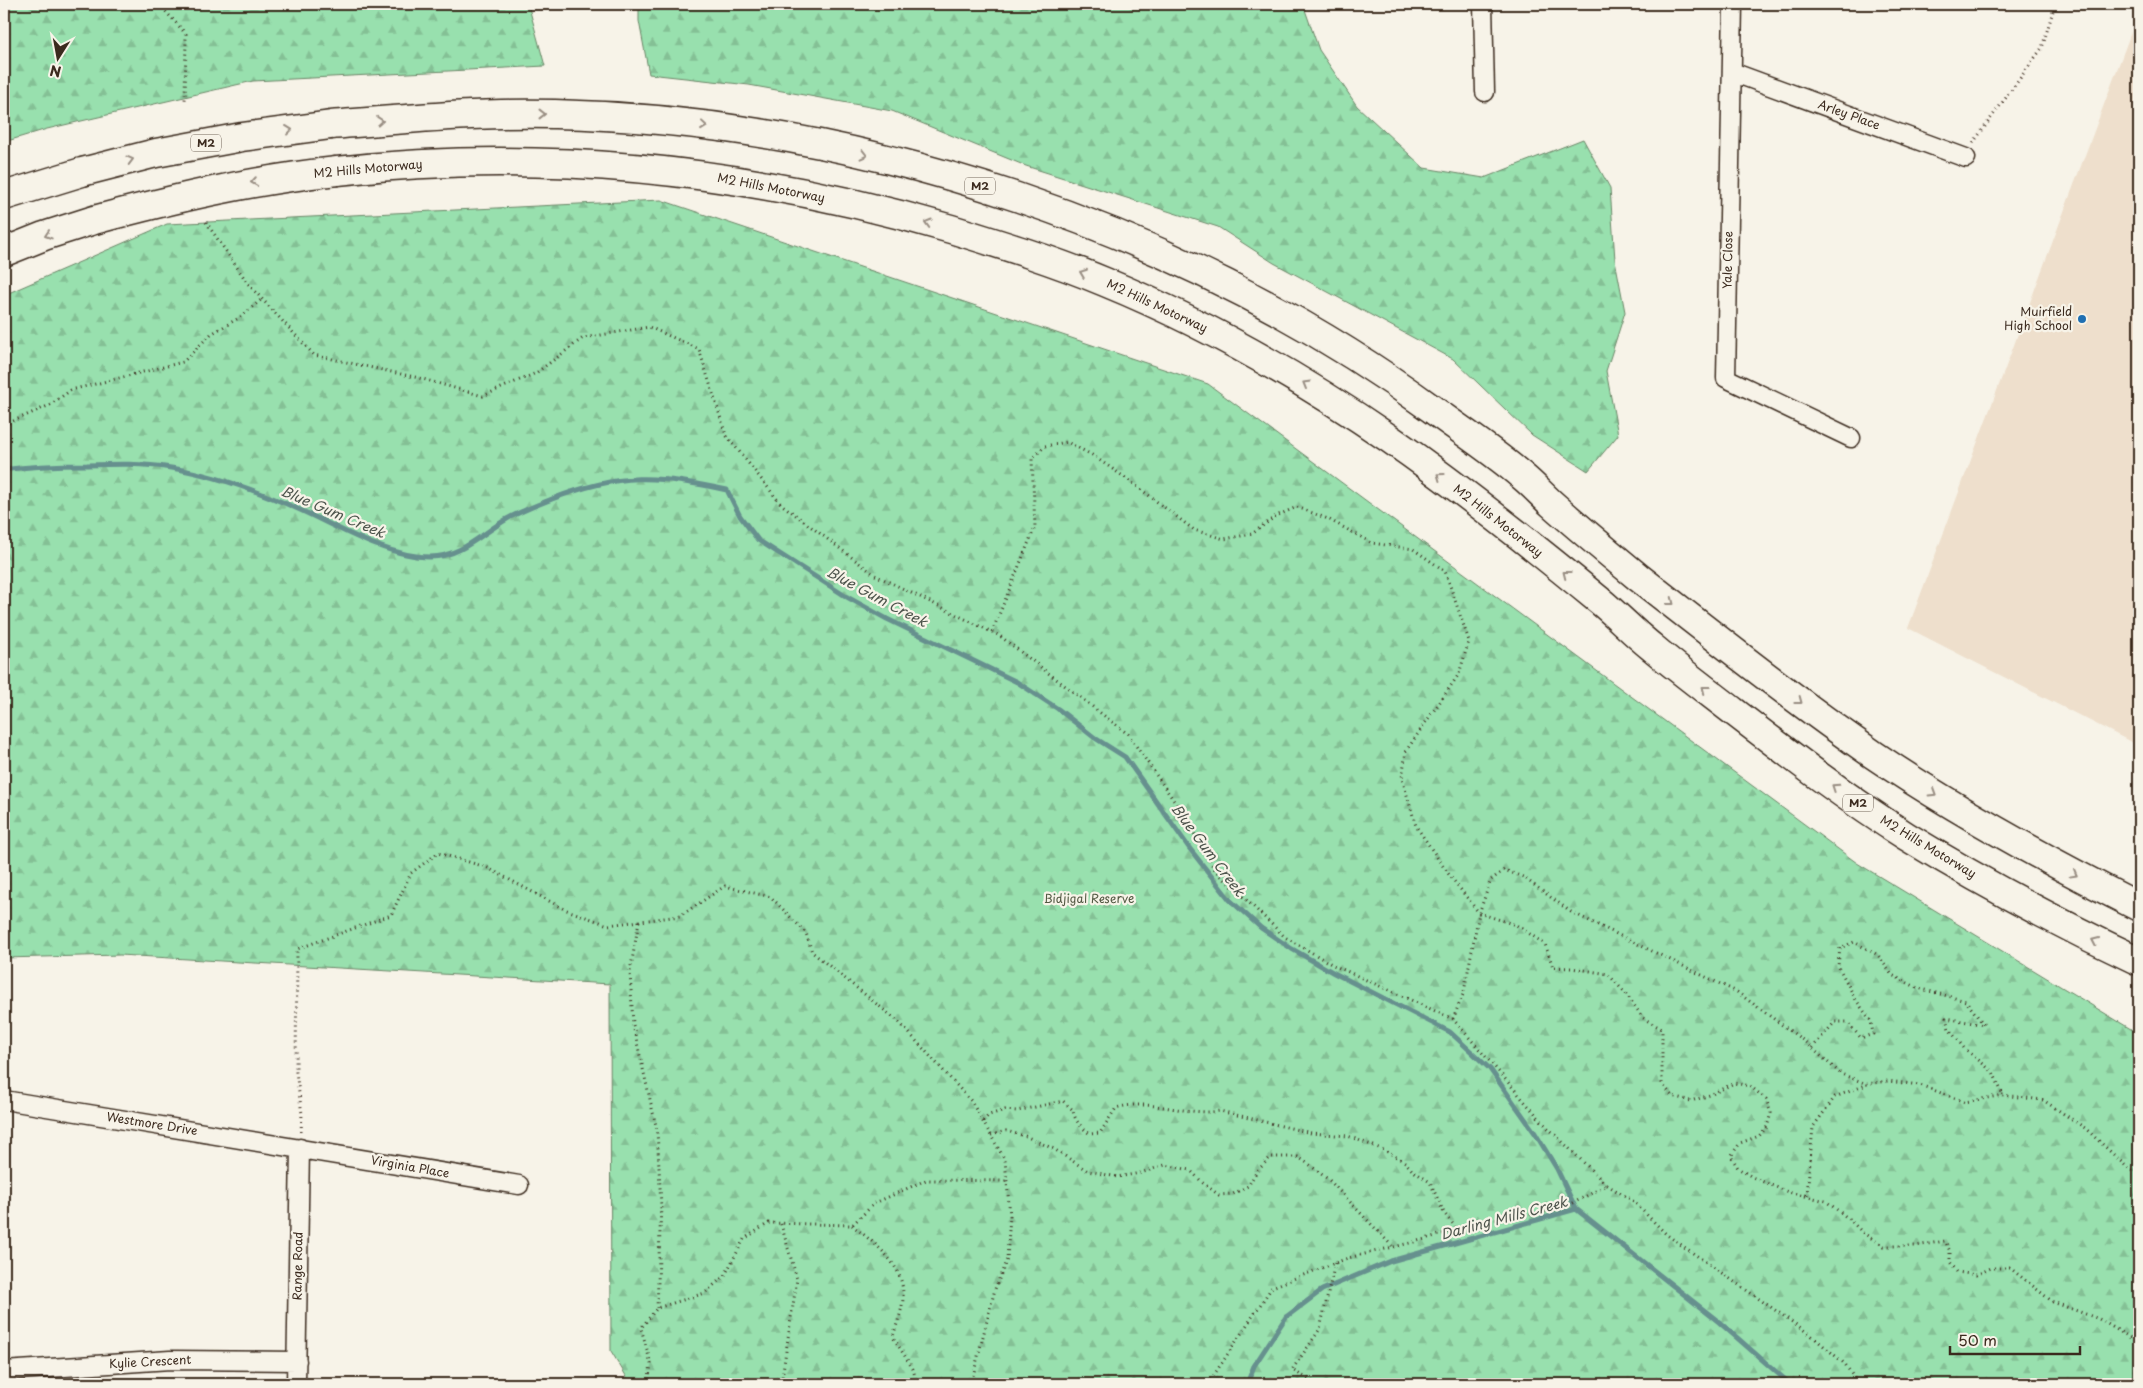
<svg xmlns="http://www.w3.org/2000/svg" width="2143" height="1388" font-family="'Playpen Sans',sans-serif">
<defs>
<pattern id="forest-firs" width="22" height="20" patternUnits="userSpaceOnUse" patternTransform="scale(1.25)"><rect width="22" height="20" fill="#98e0ae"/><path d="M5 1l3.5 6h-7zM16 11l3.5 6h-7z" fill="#84c095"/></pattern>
</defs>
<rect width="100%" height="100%" fill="#f7f3e8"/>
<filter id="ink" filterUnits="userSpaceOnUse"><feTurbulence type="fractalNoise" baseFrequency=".02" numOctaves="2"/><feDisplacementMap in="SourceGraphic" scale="10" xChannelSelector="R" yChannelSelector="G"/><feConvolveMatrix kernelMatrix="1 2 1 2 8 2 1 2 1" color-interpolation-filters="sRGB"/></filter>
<g filter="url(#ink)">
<path fill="#eedfcc" d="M2139,11V746L1908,628Z"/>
<path fill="url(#forest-firs)" stroke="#6a8566" d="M4,4H528L545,66L253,81L47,129L4,142Z
M639,4H1303L1319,50L1357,106L1424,168L1484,178L1583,139L1610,188L1615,260L1625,312L1606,371L1618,435L1588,471L1532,435L1453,359L1274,263L1218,227L1026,166L892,111L749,85L649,74L639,21Z
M661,200L1208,384L1857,863L2139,1034V1384H631L611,1351L610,984L120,955L4,958V295L167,224Z"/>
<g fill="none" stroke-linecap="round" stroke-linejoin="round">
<path stroke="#66908e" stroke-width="5" d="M4,470C31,466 60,465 87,465C115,464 143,463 171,468C215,475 258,491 298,509C336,526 387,557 430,557C461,557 481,534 507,519C521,511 537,505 552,499C619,473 657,474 727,490L740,516L758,540L847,597L887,619L1017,682L1058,709L1095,738L1125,757L1190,849L1230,900L1261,928L1292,949L1334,973L1450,1032L1490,1069L1535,1133L1557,1169L1576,1209
M1247,1384L1254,1366L1286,1317L1322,1290L1391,1261L1576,1209L1719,1322L1790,1384"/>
<defs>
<path id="minor" d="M1483,4L1485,92
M1733,4L1726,378L1851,438
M1732,72L1966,158
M4,1100L519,1185
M4,1371L170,1360L297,1361
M296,1384L300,1148"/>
<path id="motorway" d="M331,125C406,119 480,112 555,114C861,121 1185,229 1432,409C1462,431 1494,452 1522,476C1533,485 1542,495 1552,504C1580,529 1609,553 1638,577C1715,637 1793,699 1874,755C1958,812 2048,861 2139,907
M337,171C546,148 750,170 951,229C1003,245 1055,261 1105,282C1205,323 1301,378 1390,439C1462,489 1532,545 1600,601C1618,616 1634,633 1653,648C1679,670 1706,690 1733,711C1789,754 1846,798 1906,836C1981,882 2060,924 2139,961
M4,196L82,172
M4,252L44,236L94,220"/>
</defs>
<use href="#minor" stroke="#3b2a1e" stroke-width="21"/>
<use href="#motorway" stroke="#3b2a1e" stroke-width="31"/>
<path stroke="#3b2a1e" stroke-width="3" stroke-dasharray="1 4" stroke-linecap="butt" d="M159,4L186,34L185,102
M1973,143L2042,48L2055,4
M206,222L249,285L314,355L419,378L483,396L536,373L583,338L649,327L699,349L726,435L781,504L875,575L1000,636L1128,734L1183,814L1215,870L1285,937L1333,965L1453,1019L1546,1126L1607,1185L1562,1209L1488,1221L1414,1242L1348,1258L1272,1287L1208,1384
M4,425L50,405L71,390L183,362L211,334L242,316L262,299
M992,632L1035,527L1032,459L1045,446L1067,442L1092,455L1130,481L1194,530L1224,539L1252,534L1276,516L1297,507L1328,519L1372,543L1413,549L1445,571L1469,641L1459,674L1406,751L1402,778L1416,826L1447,872L1479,913L1516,925L1545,944L1553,967L1572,968L1608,974L1627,995L1643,1018L1662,1029V1083L1672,1096L1691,1101L1710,1095L1734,1083L1750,1086L1766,1099L1771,1113L1767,1127L1759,1136L1740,1143L1731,1156L1738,1168L1752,1177L1788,1192L1826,1201L1850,1220L1863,1233L1884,1246H1916L1945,1241L1950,1251V1262L1957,1272L1976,1275L1991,1268H2010L2053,1302L2099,1319L2139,1343
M639,921L630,972L633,1025L657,1130L661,1206L657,1308
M1453,1019L1464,992L1479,913L1491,880L1504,870L1523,877L1571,912L1737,992L1804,1041L1841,1074L1867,1084L1888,1081L1920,1085L1965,1102L2003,1095L2043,1100L2085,1128L2129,1169L2139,1173
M1812,1048L1835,1022H1847L1861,1038L1873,1034L1871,1021L1856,1000L1838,966L1840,948L1854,942L1878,955L1892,975L1918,988L1966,1001L1984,1025L1946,1018L1949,1029L1964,1048L1993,1072L2003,1095
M983,1121L989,1115L1005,1110L1017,1111L1063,1101L1073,1110C1074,1120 1082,1128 1090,1134L1100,1133L1116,1108C1150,1098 1185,1116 1220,1111L1311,1133L1348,1136L1384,1150L1405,1162L1412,1170L1430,1182L1444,1213L1457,1229
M301,1132L302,1114L296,1072L297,949L391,915L411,873L438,853L486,867L564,909L608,925L680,916L725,886L771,897L806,933L812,952L899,1022L971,1101L1005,1160L1010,1216L1007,1259L995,1289L971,1384
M991,1135L1006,1131L1025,1136L1054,1149L1088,1171L1117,1177L1141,1173L1165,1165L1190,1170L1203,1183L1219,1195L1233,1194L1248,1186L1257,1171L1271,1157H1298L1310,1165L1330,1181L1392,1246
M1607,1185L1632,1200L1667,1235L1811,1335L1845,1364L1858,1384
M1807,1195L1813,1127L1835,1097L1866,1085
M781,1224L797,1279L781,1384
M852,1225C876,1245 905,1264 903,1299C902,1312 896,1325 893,1337L913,1369L916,1380L920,1384
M648,1384L651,1364L641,1328L657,1308L705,1293L725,1275L744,1239L769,1223L852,1225L875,1203L926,1180L1007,1181
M1317,1384L1292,1370L1320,1329L1335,1263"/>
<use href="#minor" stroke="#f7f3e8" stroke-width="18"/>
<use href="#motorway" stroke="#f7f3e8" stroke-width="28"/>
<defs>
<path id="motorway-bridge" d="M82,172L156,153L242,137L331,125
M94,220C176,198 253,180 337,171"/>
</defs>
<use href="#motorway-bridge" stroke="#3b2a1e" stroke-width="31" stroke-linecap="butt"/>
<use href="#motorway-bridge" stroke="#f7f3e8" stroke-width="28"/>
</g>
<defs><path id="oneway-chevron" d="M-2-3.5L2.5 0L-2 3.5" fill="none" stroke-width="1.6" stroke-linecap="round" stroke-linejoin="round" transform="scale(1.25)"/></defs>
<g stroke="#998e83">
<use href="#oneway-chevron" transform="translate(542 114)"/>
<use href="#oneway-chevron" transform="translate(380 121) rotate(-5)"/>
<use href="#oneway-chevron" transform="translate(704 126) rotate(6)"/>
<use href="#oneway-chevron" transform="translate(289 130) rotate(-7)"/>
<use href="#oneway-chevron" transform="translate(864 155) rotate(14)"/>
<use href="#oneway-chevron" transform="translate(130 160) rotate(-15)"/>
<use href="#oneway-chevron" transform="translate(254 182) rotate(171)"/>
<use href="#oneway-chevron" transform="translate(928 223) rotate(-164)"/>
<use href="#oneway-chevron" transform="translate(48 235) rotate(162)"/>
<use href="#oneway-chevron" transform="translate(1083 273) rotate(-159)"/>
<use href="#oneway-chevron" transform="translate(1306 384) rotate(-150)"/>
<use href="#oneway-chevron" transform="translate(1440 476) rotate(-144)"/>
<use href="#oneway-chevron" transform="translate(1566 574) rotate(-142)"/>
<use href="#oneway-chevron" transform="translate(1671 602) rotate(38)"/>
<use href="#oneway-chevron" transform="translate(1705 689) rotate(-142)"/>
<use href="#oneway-chevron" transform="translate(1799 701) rotate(37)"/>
<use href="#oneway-chevron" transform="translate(1835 787) rotate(-146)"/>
<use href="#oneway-chevron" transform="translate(1933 793) rotate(32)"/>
<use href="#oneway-chevron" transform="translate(2074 874) rotate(29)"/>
<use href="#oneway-chevron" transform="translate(2095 941) rotate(-155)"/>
</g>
</g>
<circle fill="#1f6fb2" stroke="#f7f3e8" stroke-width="2" cx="2082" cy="319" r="5"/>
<g text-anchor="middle" stroke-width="4.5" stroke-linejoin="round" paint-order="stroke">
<g fill="#f7f3e8" stroke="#73665b" stroke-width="1">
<rect x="191" y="134.5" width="30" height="17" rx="4"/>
<rect x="965" y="177.5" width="30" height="17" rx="4"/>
<rect x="1843" y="794.5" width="30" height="17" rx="4"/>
</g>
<g font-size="11" font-weight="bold" fill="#3b2a1e">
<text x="206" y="147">M2</text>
<text x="980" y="190">M2</text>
<text x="1858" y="807">M2</text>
</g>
<g font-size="12" fill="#3b2a1e" stroke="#f7f3e8">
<text transform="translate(1849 115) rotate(20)" y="4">Arley Place</text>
<text transform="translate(368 169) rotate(-5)" y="4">M2 Hills Motorway</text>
<text transform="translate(771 188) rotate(11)" y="4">M2 Hills Motorway</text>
<text transform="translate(1728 260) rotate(-89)" y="4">Yale Close</text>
<text transform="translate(1157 306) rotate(25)" y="4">M2 Hills Motorway</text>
<text transform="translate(1498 521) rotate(38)" y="4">M2 Hills Motorway</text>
<text transform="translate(1928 847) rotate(31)" y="4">M2 Hills Motorway</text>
<text transform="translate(152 1124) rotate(9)" y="4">Westmore Drive</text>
<text transform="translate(410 1167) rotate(10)" y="4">Virginia Place</text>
<text transform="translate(298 1266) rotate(-89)" y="4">Range Road</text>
<text transform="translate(150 1362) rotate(-3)" y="4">Kylie Crescent</text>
</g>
<g font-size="12" fill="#3b2a1e" stroke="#f7f3e8" text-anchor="end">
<text x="2072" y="316">Muirfield<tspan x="2072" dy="14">High School</tspan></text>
</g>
<g font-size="12" fill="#525842" stroke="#f7f3e8">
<text x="1089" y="903">Bidjigal Reserve</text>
</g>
<g font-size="14" font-style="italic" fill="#4d544c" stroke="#f7f3e8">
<text transform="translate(333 512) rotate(23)" y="5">Blue Gum Creek</text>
<text transform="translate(877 597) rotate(28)" y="5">Blue Gum Creek</text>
<text transform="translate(1208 850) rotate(53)" y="5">Blue Gum Creek</text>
<text transform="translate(1504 1218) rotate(-15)" y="5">Darling Mills Creek</text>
</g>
</g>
<rect width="2143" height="1388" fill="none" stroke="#f7f3e8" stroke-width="20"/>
<rect x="10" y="10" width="2123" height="1368" fill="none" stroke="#3b2a1e" stroke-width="2" filter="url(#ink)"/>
<g transform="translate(58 58) rotate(191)" stroke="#f7f3e8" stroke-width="4" paint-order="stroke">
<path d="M0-4L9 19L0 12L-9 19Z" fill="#3b2a1e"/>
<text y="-8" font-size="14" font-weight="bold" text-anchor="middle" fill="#3b2a1e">N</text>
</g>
<path d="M1950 1346v8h130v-8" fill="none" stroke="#3b2a1e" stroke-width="2.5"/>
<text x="1958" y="1346" font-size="15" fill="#3b2a1e" stroke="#f7f3e8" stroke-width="4" paint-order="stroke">50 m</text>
</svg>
